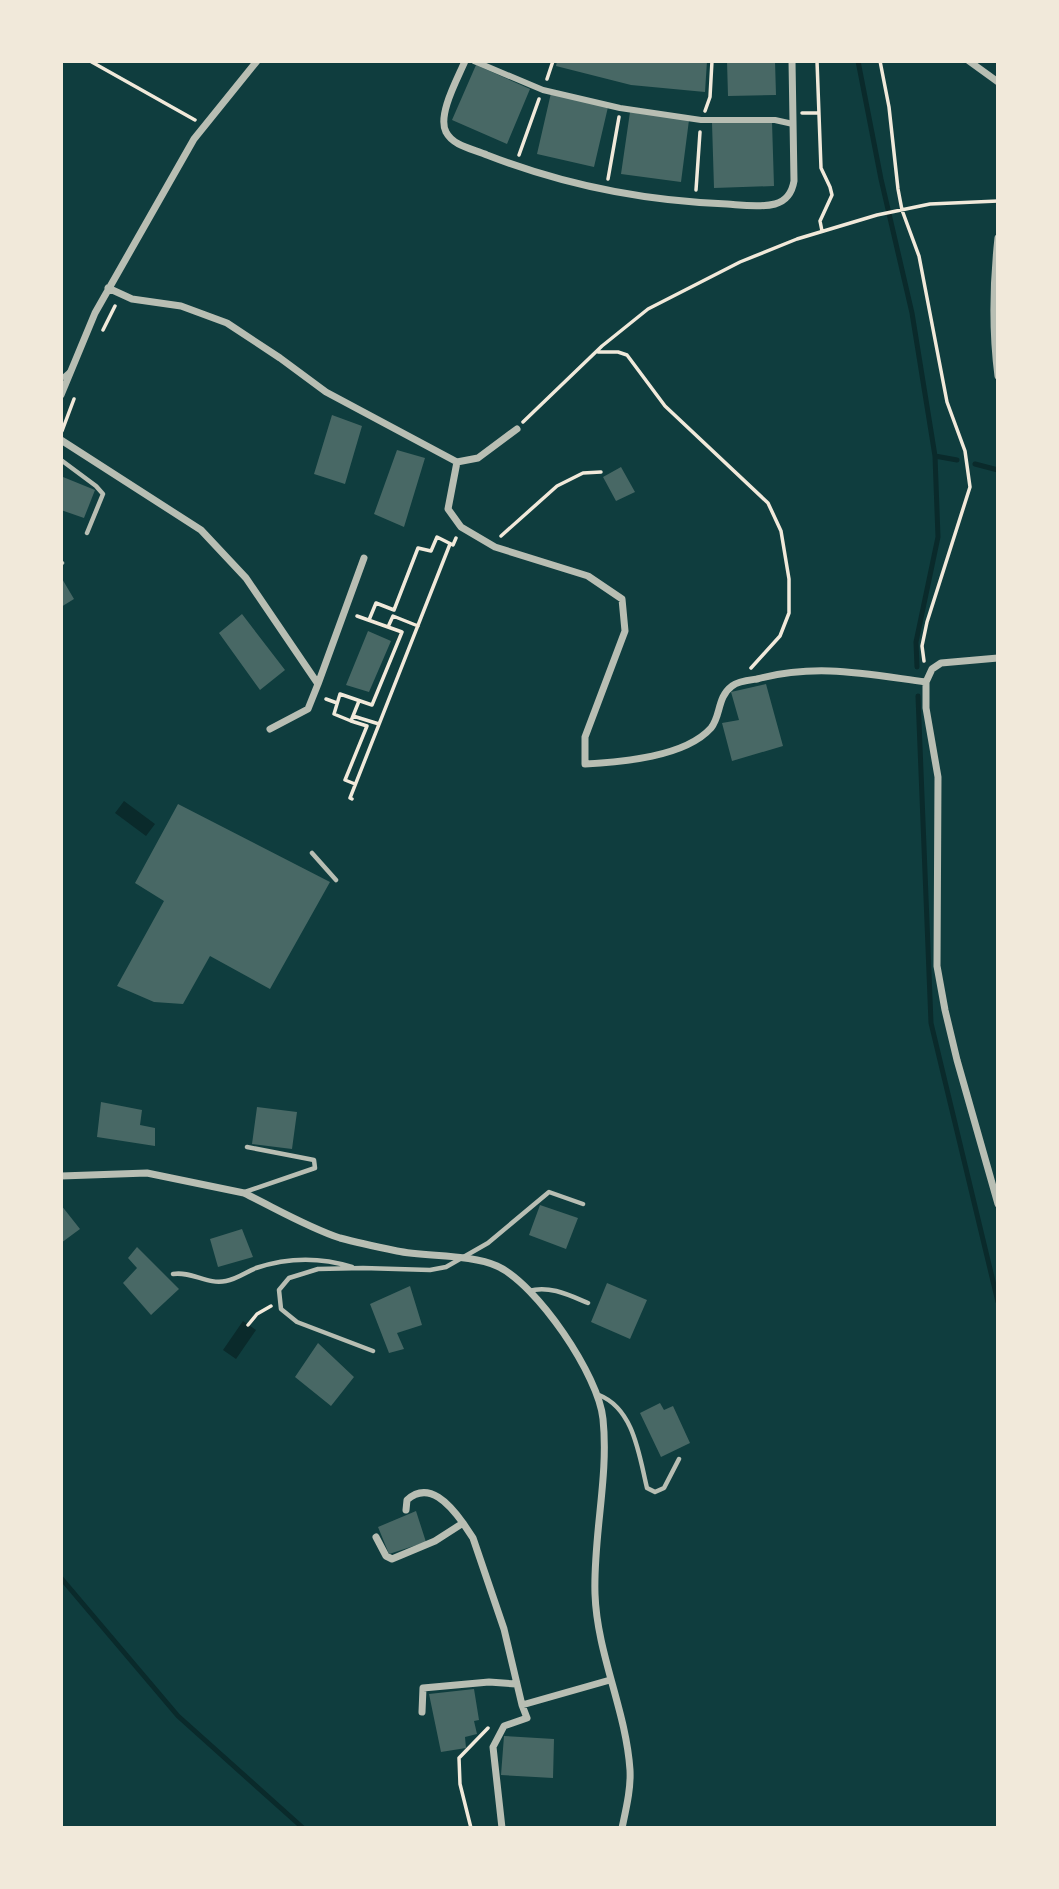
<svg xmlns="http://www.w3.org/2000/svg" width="1059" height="1889" font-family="'Libre Baskerville',serif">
<rect width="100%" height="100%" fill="#0f3d3e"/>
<path fill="#0a2a2b" d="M124,801L155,824L146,836L115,813Z
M243,1321L256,1330L236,1359L223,1350Z"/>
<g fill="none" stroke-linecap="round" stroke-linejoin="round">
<path stroke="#0a2a2b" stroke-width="5" d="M858,61L881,179L912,313L935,456L938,537L916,642L917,667
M935,456L957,460
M975,464L998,470
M918,696L931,1023L998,1302
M61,1578L178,1716L303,1828"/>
</g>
<path fill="#486865" d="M557,61H707L705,92L631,85L556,66Z
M727,61H775L776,95L728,96Z
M476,65L530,89L507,144L452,120Z
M551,93L608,107L594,167L537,154Z
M630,112L689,120L681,182L621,174Z
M772,122L774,186L714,188L712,123Z
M332,415L362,426L345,484L314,474Z
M397,450L425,458L404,527L374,514Z
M621,467L635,492L616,501L603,477Z
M63,477L95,490L84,518L61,510Z
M61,577L74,599L61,607Z
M242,614L285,670L260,690L219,633Z
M368,631L391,641L369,692L346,685Z
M766,684L783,746L732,761L722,723L739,720L731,692Z
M178,804L330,882L270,989L210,956L183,1004L154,1002L117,986L164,901L135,883Z
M101,1102L142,1110L140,1125L155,1128V1146L97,1137Z
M257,1107L297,1112L292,1149L252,1144Z
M61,1205L80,1229L61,1243Z
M540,1205L578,1218L566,1249L529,1235Z
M242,1229L253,1257L218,1267L210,1239Z
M137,1247L179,1289L151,1315L123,1283L137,1268L128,1258Z
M607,1283L647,1300L630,1339L591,1322Z
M410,1286L422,1325L397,1333L404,1349L389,1353L370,1304Z
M318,1343L354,1377L331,1406L295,1377Z
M660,1403L664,1410L673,1406L690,1443L661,1457L640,1413Z
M416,1511L426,1542L389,1554L378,1527Z
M474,1689L479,1720L474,1721L477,1734L465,1737L466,1748L441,1752L429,1694Z
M504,1736L554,1739L553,1778L501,1775Z"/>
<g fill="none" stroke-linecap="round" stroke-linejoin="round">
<path stroke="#f1e9da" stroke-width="3.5" d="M90,61L195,120
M817,61L821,168L830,187L832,195L820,221L822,231
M880,61L889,107L898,189L902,210L919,256L947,402L965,451L970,487L927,622L922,646L924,661
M547,79L553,61
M705,111L710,97L712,61
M802,113H818
M519,155L539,99
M608,179L619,117
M696,190L700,132
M103,330L115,306
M598,352H618L627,355L665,406L768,503L781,531L789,579V613L780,636L751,668
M523,422L602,346L648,309L740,262L797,239L877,215L930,204L998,201
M62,431L74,399
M501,536L557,486L583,473L601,472
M369,620L376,603L394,610L418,548L431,551L437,537L453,545L456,538
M388,627L393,616L418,626
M326,699L337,703
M359,701L353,716L379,724
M353,716L351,721L334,714L340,694L372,705L402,632L357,616
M351,721L367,726L345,780L355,784
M352,799L350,798L450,544
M248,1325L257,1314L271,1306
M471,1828L460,1784L459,1758L488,1728"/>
<path stroke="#b8beb3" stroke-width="4.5" d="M61,379L69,372
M61,460L96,486L103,494L87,533
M61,562L62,563
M312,853L336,880
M245,1192L315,1168L314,1160L247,1147
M173,1274C192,1271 207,1285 226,1281C237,1279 246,1272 256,1268C289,1257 320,1257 352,1267
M529,1291C549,1285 569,1295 588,1303
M373,1351L297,1322L281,1309L279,1290L289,1278L318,1269L363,1268L430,1270L446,1267L488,1243L549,1192L583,1204
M599,1395C634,1409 639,1455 647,1488L655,1492L664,1488L679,1459"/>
<path stroke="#b8beb3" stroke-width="6" d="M474,61L543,90L620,108L701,120H775L793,124"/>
<path stroke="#b8beb3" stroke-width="7" d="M465,61C458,78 437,115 446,132C453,146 473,149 487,155C564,185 644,201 727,204C741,205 760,208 775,204C786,201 792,193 794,181L792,61
M969,61L998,82
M998,238C993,284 992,330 998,376
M108,288L132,299L181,306L227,323L280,358L326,392L457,462L478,458L517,429
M61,395L95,313L194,139L257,61
M61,440L201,530L246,578L318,684L308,709L270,729
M457,462L448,509L461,527L495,547L588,576L622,599L625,631L585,737V764C622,762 685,757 711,728C721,716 717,697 732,686C738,681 750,680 757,679C817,663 866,674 926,682
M998,658L941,663L932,669L926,682V708L938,777L937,966L945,1010L957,1060L998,1204
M318,684L364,558
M61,1176L147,1173L244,1193C275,1208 307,1227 340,1238C359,1243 378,1247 397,1251C426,1257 471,1254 497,1266C537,1284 599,1376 603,1419C609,1477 593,1536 595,1594C597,1654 626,1710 630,1770C631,1789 626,1809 622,1828
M406,1510L407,1500C429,1480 450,1505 463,1523
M376,1537L386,1556L392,1559L435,1541L463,1523L473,1538L504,1629L522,1705L610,1680
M422,1712L423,1688L489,1682L516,1684
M502,1828L493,1747L504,1726L527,1718L522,1705"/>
</g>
<rect width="1059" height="1889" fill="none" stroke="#f1e9da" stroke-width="126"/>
</svg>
